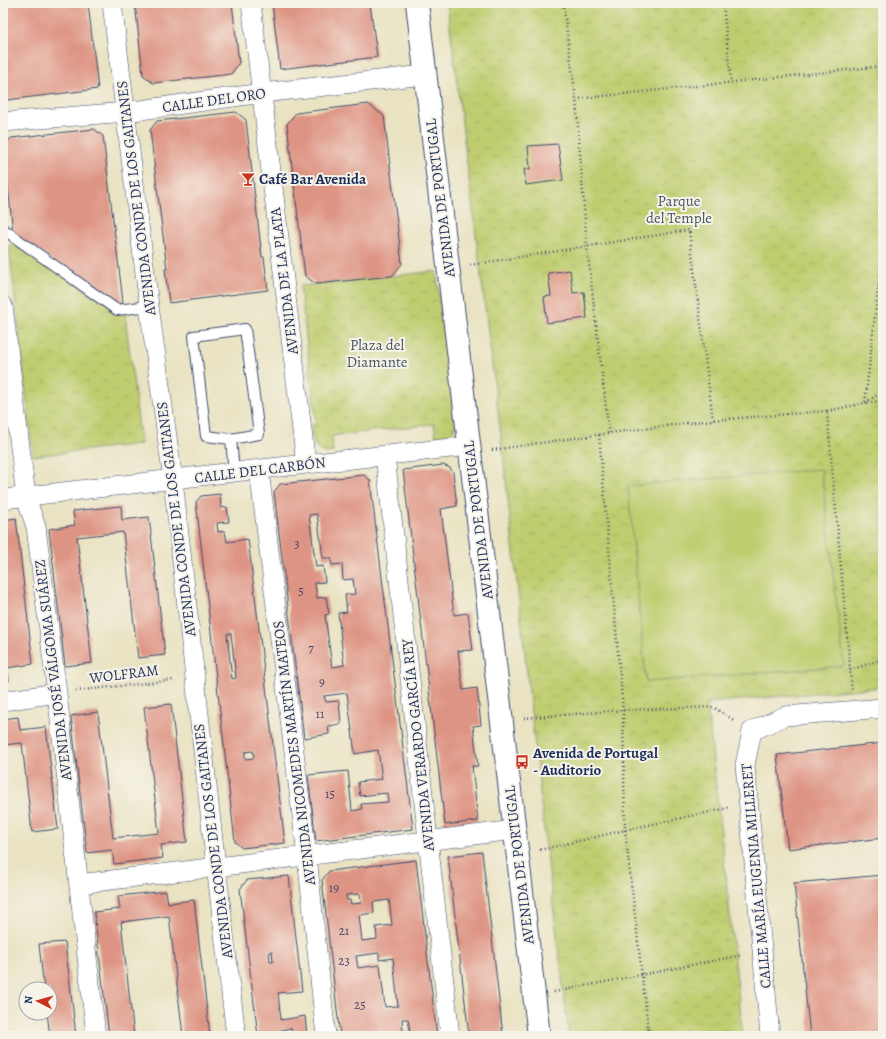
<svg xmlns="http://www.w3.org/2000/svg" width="886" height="1039" font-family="Alegreya,serif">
<defs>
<pattern id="park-crowns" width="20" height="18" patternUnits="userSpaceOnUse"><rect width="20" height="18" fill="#bfcd6f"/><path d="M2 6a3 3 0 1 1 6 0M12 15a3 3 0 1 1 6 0" fill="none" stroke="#a4b063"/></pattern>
</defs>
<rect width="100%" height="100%" fill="#f7f3e8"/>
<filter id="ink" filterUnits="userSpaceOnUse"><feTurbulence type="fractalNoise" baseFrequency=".025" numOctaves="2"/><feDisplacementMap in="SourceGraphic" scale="8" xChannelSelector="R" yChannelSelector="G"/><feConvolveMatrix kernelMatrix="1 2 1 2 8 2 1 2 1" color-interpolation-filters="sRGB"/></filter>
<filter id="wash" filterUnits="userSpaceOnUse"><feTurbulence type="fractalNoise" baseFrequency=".012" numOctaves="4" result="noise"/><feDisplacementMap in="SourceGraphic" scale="16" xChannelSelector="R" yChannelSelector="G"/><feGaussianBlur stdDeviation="0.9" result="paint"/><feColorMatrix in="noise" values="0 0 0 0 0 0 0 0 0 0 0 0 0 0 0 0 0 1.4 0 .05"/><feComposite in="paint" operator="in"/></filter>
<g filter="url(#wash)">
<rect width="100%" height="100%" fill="#e9e3c2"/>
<path fill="url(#park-crowns)" stroke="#6d7e66" d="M447,3H883V687L707,703L743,1036H569L545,839L501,436Z
M16,244L125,314L141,444L33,456L9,245Z
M436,271L455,425C453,436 447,439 436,441L434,424L332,436L333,452C315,455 313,443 311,428L316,421L300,286Z"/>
<path fill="#bfcd6f" stroke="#6d7e66" d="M821,469L844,666L646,682L628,486Z"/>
<g id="blocks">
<path fill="#de9484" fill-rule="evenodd" d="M3,3H88L98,89L7,100L3,97Z
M135,3H232L239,63L231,74L153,83L143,75Z
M272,3H370L377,57L280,69Z
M368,104L384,116L402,264L392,276L316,284L305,276L287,124L296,113Z
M236,112L246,120L262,257H264L268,290L169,303L165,269H167L150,130L157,121Z
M94,129L103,136L123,302L117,305L13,233L4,147L11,138Z
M558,144L563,180L526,185L524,169H530L528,146Z
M570,270L573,293L584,292L587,318L547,323L544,297L551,296L548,273Z
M443,465L450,468L453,472L457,506L441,509L454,615L468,613L473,650L458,651L463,690L477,688L481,725L473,726L478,766H472L478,821L445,825L403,470Z
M364,475L370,480L413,829L316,841L308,775L348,771L352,811L362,809L361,804L388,802L387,793L360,796L358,782L382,779L378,750L355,754L347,693L324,696L326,702L339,701L341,724L328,726L329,734L304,738L274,492L280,484ZM317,514L323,558H331L332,565L342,564L343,580L353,579L355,594L345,595L347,612L338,613L344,665L332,667L325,615L329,614L326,597L317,598L315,583L325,582L323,566L316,567L309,515Z
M220,494L221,508L227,507L229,522L217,523L218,532L225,531L227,542L248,539L285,843L242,848L235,842L196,502L201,496ZM231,633L236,678L232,679L227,634ZM253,751L254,758L245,759V752Z
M121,506L122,520L149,517L165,655L138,658L123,532L77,537L92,663L65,666L49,529L75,525L73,511Z
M16,518L33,664L7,668L9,681H3V655L6,654L3,633V520Z
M171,704L187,842L161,845L163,858L114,864L112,850L87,853L71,716L98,712L113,838L159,833L144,707Z
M18,717L20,730L46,727L58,829L32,832L22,743L3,745V719Z
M883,743V838L788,849L777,755Z
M482,852L495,964L503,1036H469L448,856Z
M416,860L437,1036H398V1033L388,1034V1036H340L322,880L329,871ZM360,894L361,903L351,904L350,900H347L346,895ZM389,900L392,925L376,927L377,939L362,941L359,915L374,913L373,902ZM379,953V960L393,958L398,1006L385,1007L380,965L358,968L356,956ZM402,1019H408L410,1031L403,1032Z
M883,875V1036H810L794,883Z
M289,876L302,991L278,993L281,1020L305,1016L307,1036H292L291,1028L277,1031L278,1036H258L240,889L247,880ZM269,952H272L273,962H270Z
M166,891L168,903L194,900L210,1036H183L169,916L121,922L134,1036H109L94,912L120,909L118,896Z
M65,942L76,1036H50L47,1013H50V989H44L39,944Z"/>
</g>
</g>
<g filter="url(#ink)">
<use href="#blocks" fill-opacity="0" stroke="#3a4a6d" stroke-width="1"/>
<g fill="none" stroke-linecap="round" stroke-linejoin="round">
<defs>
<path id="lane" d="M3,229L117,310L149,306
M231,439L206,436L194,336L245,329L259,434L231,439L234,472"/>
<path id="street" d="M112,3L149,306L173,480L213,840L236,1036
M251,3L306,464
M3,122L126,112L262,93L425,75
M3,306L26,497L36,527L57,693L96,1036
M385,455L450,1036
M259,470L307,856L326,1036
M3,499L234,472L469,446
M3,701L57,693
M79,884L515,830
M770,1036L745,765L752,731L785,716L883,708"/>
<path id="secondary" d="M417,3L539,1036"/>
</defs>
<use href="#lane" stroke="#3a4a6d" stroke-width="12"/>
<use href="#street" stroke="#3a4a6d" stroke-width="20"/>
<use href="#secondary" stroke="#3a4a6d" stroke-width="24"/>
<path stroke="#3a4a6d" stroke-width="2.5" stroke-dasharray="1 3" stroke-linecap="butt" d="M563,3L576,99L587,247L609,433
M723,3L731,82
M576,99L883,66
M470,265L689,230L713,420
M883,391L865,403L883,401
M827,411L865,403L883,245
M599,435L623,710L625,830L649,1036
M492,450L609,433L713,420L827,411L852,691
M850,670L877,661L883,651
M76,691L174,680
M524,718L623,710L713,707L735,721
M540,850L625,830L728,808
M554,992L742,955"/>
<use href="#lane" stroke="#fff" stroke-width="10"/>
<use href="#street" stroke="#fff" stroke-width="19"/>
<use href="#secondary" stroke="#fff" stroke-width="22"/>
</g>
</g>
<defs>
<symbol id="bar-bare" viewBox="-9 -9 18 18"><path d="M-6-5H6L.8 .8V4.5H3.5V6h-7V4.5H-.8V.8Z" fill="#c8321e" stroke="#f7f3e8" stroke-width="2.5" paint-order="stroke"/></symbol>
<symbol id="bus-bare" viewBox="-9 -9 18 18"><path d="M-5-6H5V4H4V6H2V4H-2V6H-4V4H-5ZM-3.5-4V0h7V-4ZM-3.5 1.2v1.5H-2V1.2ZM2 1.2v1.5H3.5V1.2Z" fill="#c8321e" stroke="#f7f3e8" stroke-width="2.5" paint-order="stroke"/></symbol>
</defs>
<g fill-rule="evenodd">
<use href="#bar-bare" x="238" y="169" width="20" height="20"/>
<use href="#bus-bare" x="512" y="752" width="20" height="20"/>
</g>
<g text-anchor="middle" stroke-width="4" stroke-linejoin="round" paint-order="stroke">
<g font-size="13" fill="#4c4868">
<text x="297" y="548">3</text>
<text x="301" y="595">5</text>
<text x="311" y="652">7</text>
<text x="322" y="686">9</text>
<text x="320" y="718">11</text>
<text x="330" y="798">15</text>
<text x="334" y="892">19</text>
<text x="344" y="935">21</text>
<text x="344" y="965">23</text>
<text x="360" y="1009">25</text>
</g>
<g font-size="15" fill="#1b2f5e" stroke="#f7f3e8">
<text transform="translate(214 100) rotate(-8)" y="5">CALLE DEL ORO</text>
<text transform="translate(136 198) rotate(-97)" y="5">AVENIDA CONDE DE LOS GAITANES</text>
<text transform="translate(440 198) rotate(-97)" y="5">AVENIDA DE PORTUGAL</text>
<text transform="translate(284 281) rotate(-97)" y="5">AVENIDA DE LA PLATA</text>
<text transform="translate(260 470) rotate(-7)" y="5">CALLE DEL CARBÓN</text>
<text transform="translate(176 519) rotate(-97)" y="5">AVENIDA CONDE DE LOS GAITANES</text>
<text transform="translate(478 520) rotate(-97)" y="5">AVENIDA DE PORTUGAL</text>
<text transform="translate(53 670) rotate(-97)" y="5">AVENIDA JOSÉ VÁLGOMA SUÁREZ</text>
<text transform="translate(124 674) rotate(-7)" y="5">WOLFRAM</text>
<text transform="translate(418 745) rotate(-96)" y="5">AVENIDA VERARDO GARCÍA REY</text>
<text transform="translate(294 753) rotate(-97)" y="5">AVENIDA NICOMEDES MARTÍN MATEOS</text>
<text transform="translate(213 841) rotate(-97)" y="5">AVENIDA CONDE DE LOS GAITANES</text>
<text transform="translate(519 865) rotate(-97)" y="5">AVENIDA DE PORTUGAL</text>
<text transform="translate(756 876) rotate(-95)" y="5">CALLE MARÍA EUGENIA MILLERET</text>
</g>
<g font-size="15" font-weight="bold" fill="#1b2f5e" stroke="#f7f3e8" text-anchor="start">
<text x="259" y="184">Café Bar Avenida</text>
<text x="533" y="758">Avenida de Portugal<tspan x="533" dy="17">- Auditorio</tspan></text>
</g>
<g font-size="15" fill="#445662" stroke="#f7f3e8">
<text x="679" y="206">Parque<tspan x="679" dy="17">del Temple</tspan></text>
<text x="377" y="350">Plaza del<tspan x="377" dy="17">Diamante</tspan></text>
</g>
</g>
<rect width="886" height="1039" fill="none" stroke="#f7f3e8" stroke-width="16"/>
<g transform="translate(38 1001) rotate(276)"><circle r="19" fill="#f7f3e8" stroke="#9fa5b1"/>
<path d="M0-3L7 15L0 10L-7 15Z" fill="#c8321e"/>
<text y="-6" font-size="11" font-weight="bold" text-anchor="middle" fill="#1b2f5e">N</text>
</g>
</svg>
